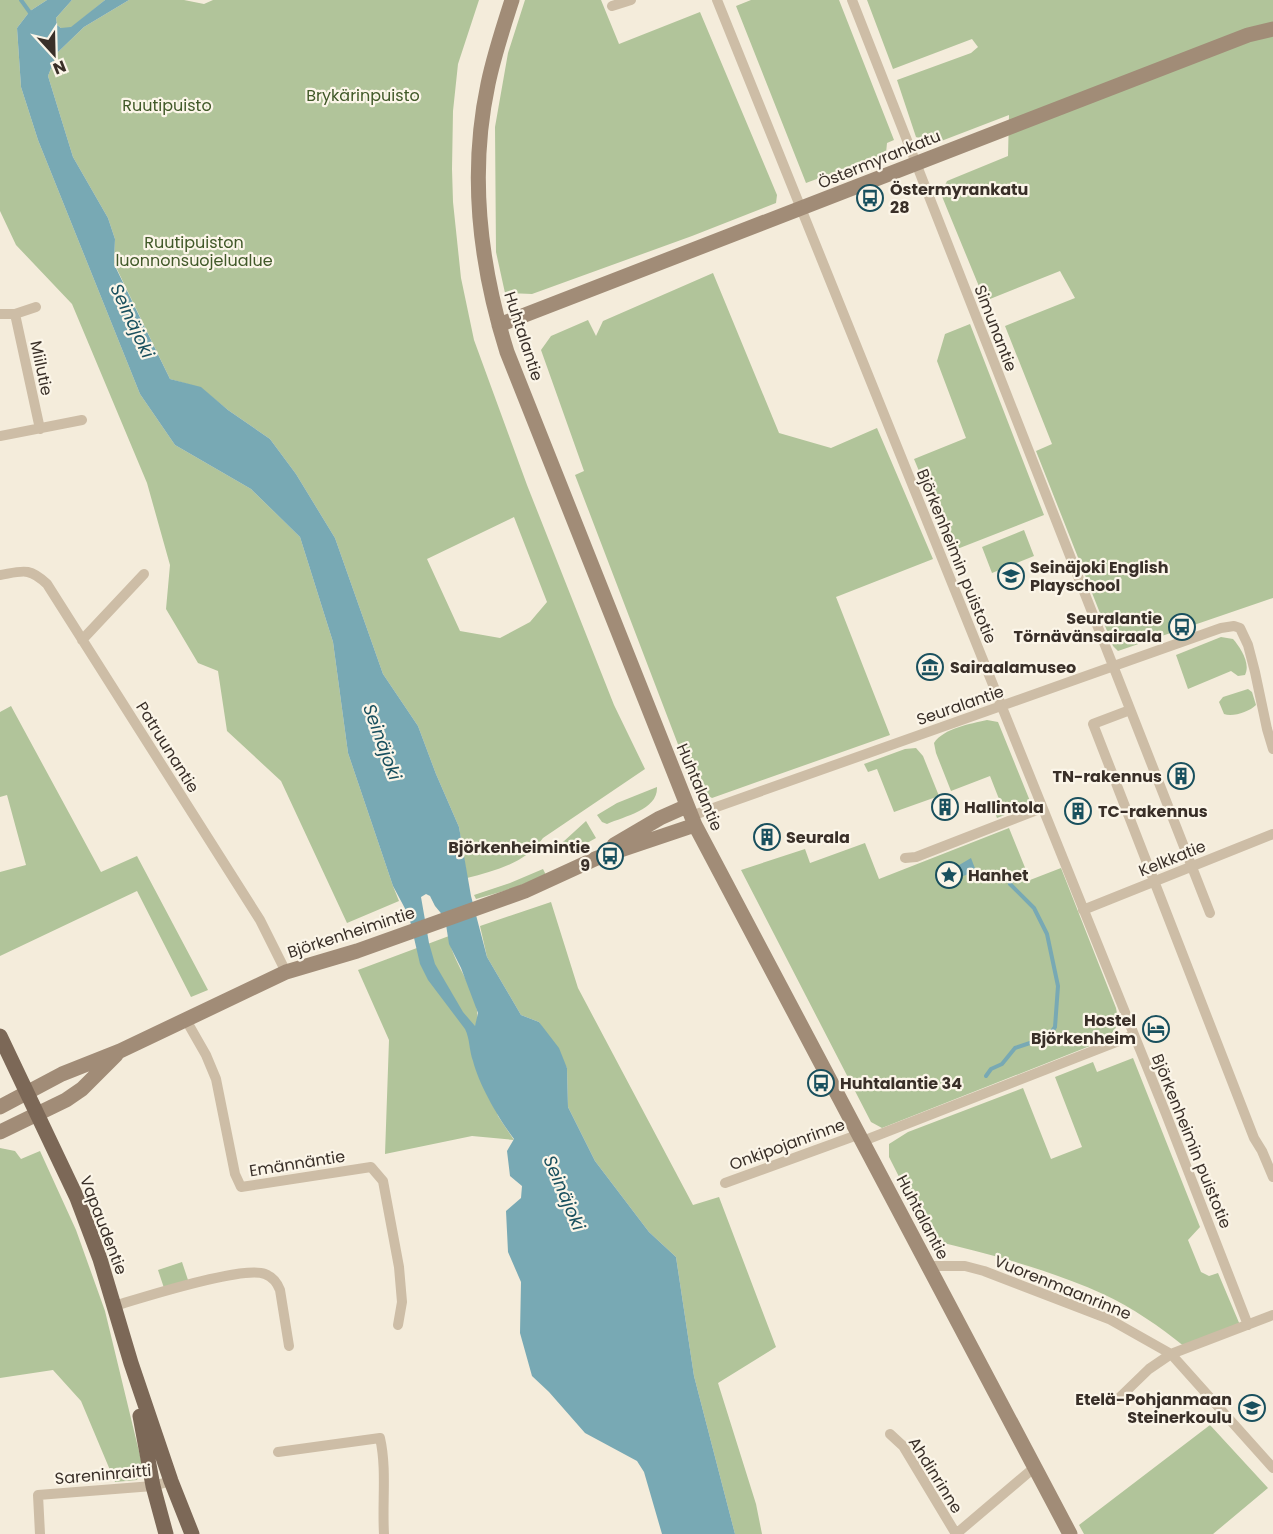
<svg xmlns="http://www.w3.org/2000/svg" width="1273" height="1534" font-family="Poppins,sans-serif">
<rect width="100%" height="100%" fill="#f4ecdb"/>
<path fill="#b1c49a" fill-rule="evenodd" d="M0,0H47L30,11L17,28L21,87L38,140L140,394L175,445L251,489L300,537L333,642L348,753L393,886L399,901L347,923L281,781L227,731L218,671L198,663L166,609L170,565L147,483L72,304L16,245L0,211Z
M72,0H105L71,28H61L57,25L56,18Z
M129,0H184L204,4L213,0H479L458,64L453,111L452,169L453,202L461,278L474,340L527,485L614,705L645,769L543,838C526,863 495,871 467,878L459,827L436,774L418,726L383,674L335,538L296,474L270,439L228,410L201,388L170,379L114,263L115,239L108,218L73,157L48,76L57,53L84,27ZM514,517L547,602L530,622L500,638L460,631L427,559Z
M525,0H601L619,44L700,12L777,195L776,203L692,236L532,294L505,293L496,252L495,127L508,53Z
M751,0H839L894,140L887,143L886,153L806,183L736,6Z
M867,0H1273V598L1118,651L1113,646L1036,451L1052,444L1005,326L1075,298L1060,271L985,301L941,194L947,181L1008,156L1009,115L936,143L916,137L897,80L971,53L978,47L972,39L893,69Z
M713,273L779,433L831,448L877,428L933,559L836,597L890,735L712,798L702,792L692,781L575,475L584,471L541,350L551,336L588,320L596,336L603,321Z
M970,324L1044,515L952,551L914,459L966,438L937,361L945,334Z
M1024,530L1034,556L992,573L982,547Z
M1221,637L1233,639C1240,647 1251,663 1245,675L1238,676L1231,671L1188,689L1176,655Z
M1248,689L1252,692L1256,705C1249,712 1233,717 1224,714L1219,702L1223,697Z
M11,706L101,872L137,856L208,990L191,997L137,891L0,956V872L26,865L7,795L0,797V712Z
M987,720L998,722L1030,801L1025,807L997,818L991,802L999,799L990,776L951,791L936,753L934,743C944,728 970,724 987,720Z
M916,748L923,756L939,796L894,812L877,769L868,772L864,764L905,749Z
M657,787C658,810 625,816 607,824L602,822L597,815L617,803Z
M586,821L596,838L571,852L563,842Z
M1009,828L1030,880L1061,868L1116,1008C1120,1027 1116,1032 1100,1042L882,1128L871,1122L741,870L805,849L810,863L865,843L879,879Z
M543,869L546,875L511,889L476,899L474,895L510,883Z
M551,902L578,988L693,1205L719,1197L776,1347L718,1383L756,1504L762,1534H735L694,1376L676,1257L649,1232L595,1161L568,1107L567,1068L539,1022L521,1015L487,957L480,926Z
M449,936C450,963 487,1000 475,1027L498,1116L514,1140L472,1136L385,1154L389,1040L358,970Z
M1133,1058L1200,1227L1188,1240L1201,1272L1209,1276L1218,1273L1240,1325L1185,1347C1160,1327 1132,1307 1103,1294C1048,1269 989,1254 931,1240L889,1157V1144L908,1132L1023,1088L1051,1159L1082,1147L1055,1077L1093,1062L1097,1072Z
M0,1148L15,1151L21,1159L40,1151L76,1230L105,1311L143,1468L137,1480L115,1482L81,1401L53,1370L0,1378Z
M182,1262L188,1280L164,1288L158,1270Z
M1210,1425L1268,1488L1213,1534H1084L1079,1525Z"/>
<path fill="#78a9b4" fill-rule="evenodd" d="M47,0H72L56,18L57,25L61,28L71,27L105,0H129L84,27L57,53L48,76L73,157L108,218L115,239L114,264L170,379L201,387L228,410L270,439L296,474L335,538L383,674L418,726L436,774L459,827L471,896L487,957L521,1015L539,1022L559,1048L567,1068L568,1107L595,1161L649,1232L676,1257L694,1376L735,1534H662L644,1472L637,1461L585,1433L549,1392L532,1376L520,1333L521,1282L508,1252L506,1211L521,1198L522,1186L510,1176L507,1151L514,1139C499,1119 479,1085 473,1061C469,1050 470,1039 465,1029L428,980L420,964L409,916L393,886L348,753L333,642L300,537L251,489L175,445L140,394L38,140L21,87L17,28L30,11ZM426,894L430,896L435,906L445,918L449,944L461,968L478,1013L475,1026L463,1012L435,964L429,943L421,897Z
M971,858L976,871L953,880L949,871Z"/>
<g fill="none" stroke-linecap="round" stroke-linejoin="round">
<path stroke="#78a9b4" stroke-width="4" d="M21,0L31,14
M986,1076L991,1069L1002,1064L1015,1048L1048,1037L1055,1027L1058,986L1047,934L1034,908L1010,884"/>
<path stroke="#cdbda6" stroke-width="10" d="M717,0L1166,1114L1248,1325
M852,0L1210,913
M612,6L631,0
M0,314H15L36,307
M15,314L40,429
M0,436L82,420
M0,575C23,571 29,567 47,584L260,920L286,972
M82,640L144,574
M1130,710L1093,724L1254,1138L1262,1151L1273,1177
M691,816L1221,628L1234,626L1240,628L1248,645L1255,672L1267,729L1273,749
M905,858L916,857L1042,808
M1083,910L1273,834
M186,1020L206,1055L216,1079L235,1174L241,1187L371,1167L383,1181L399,1267L402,1302L398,1325
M863,1141L1134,1035
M725,1183L860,1134
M928,1266H965L984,1271L1109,1319L1171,1354L1273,1468
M114,1306C141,1298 243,1265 265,1274C273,1277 277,1282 280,1290L289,1346
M1118,1399L1149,1369L1171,1354L1273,1315
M890,1434L903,1446L956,1534
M278,1452L380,1438C387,1469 382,1502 384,1534
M40,1534L38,1495L153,1486L171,1481
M956,1534L1035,1467"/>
<path stroke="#a18c77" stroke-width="15" d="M512,0C503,28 494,55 488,84C469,173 480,266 507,352L695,825L1070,1534
M499,325L1248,35L1273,29
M614,845L660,818L687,806
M0,1107L62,1074L120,1051L286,972L357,951L525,891L597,858L695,825
M0,1132L66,1100L82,1089L116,1055"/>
<path stroke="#7c6857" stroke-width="15" d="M0,1036L77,1198L100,1259L131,1363L171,1481L192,1534
M140,1416L153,1486L166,1534"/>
</g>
<defs>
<symbol id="bus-ring" viewBox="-11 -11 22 22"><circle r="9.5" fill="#fbf5e8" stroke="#19505e" stroke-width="1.5"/><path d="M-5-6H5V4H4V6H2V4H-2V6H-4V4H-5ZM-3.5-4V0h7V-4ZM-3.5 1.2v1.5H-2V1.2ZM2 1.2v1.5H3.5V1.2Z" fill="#19505e"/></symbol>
<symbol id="school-ring" viewBox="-11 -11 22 22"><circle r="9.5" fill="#fbf5e8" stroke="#19505e" stroke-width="1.5"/><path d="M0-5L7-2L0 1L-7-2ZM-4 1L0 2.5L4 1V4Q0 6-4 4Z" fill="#19505e"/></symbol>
<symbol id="museum-ring" viewBox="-11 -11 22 22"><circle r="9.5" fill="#fbf5e8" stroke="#19505e" stroke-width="1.5"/><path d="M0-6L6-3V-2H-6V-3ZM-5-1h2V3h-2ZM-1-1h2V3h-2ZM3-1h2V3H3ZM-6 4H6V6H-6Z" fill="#19505e"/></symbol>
<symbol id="building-ring" viewBox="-11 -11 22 22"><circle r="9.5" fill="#fbf5e8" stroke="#19505e" stroke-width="1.5"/><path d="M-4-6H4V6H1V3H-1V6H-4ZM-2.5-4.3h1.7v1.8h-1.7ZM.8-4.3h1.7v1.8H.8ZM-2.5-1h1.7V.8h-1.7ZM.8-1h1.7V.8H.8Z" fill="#19505e"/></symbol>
<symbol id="sight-ring" viewBox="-11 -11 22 22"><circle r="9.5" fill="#fbf5e8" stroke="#19505e" stroke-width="1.5"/><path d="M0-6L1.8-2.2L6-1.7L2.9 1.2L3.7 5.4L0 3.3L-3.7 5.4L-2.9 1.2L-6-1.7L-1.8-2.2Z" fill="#19505e"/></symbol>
<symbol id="hotel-ring" viewBox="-11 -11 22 22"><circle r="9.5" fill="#fbf5e8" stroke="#19505e" stroke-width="1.5"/><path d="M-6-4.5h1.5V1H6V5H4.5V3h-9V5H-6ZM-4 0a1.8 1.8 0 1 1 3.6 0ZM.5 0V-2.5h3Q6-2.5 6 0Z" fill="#19505e"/></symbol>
</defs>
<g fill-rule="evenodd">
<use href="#bus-ring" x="855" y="183" width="30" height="30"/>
<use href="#school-ring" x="996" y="561" width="30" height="30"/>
<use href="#bus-ring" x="1167" y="612" width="30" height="30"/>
<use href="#museum-ring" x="915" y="652" width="30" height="30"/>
<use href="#building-ring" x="1166" y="761" width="30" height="30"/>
<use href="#building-ring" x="930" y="792" width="30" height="30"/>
<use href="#building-ring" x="1063" y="796" width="30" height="30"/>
<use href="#building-ring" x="752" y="822" width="30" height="30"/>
<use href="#bus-ring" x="595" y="841" width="30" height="30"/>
<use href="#sight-ring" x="934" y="860" width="30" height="30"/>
<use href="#hotel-ring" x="1141" y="1014" width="30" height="30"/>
<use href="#bus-ring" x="806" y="1068" width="30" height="30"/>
<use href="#school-ring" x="1237" y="1393" width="30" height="30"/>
</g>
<g text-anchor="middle" stroke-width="4.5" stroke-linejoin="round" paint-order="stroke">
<g font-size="16" fill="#415929" stroke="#fbf5e8">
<text x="363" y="101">Brykärinpuisto</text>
<text x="167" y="111">Ruutipuisto</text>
<text x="194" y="248">Ruutipuiston<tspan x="194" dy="18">luonnonsuojelualue</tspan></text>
</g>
<g font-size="16" fill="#392f28" stroke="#fbf5e8">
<text transform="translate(879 159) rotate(-22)" y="6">Östermyrankatu</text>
<text transform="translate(996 328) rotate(69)" y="6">Simunantie</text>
<text transform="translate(524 336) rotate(72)" y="6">Huhtalantie</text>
<text transform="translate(42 368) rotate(78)" y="6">Miilutie</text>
<text transform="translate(957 556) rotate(68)" y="6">Björkenheimin puistotie</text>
<text transform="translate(960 705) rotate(-19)" y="6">Seuralantie</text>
<text transform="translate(168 747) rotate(58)" y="6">Patruunantie</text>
<text transform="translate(700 787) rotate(67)" y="6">Huhtalantie</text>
<text transform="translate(1172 858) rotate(-22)" y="6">Kelkkatie</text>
<text transform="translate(351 932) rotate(-18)" y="6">Björkenheimintie</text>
<text transform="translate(1192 1141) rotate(68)" y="6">Björkenheimin puistotie</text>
<text transform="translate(787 1144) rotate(-20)" y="6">Onkipojanrinne</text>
<text transform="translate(297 1163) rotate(-9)" y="6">Emännäntie</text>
<text transform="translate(923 1217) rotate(62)" y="6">Huhtalantie</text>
<text transform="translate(104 1225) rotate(69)" y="6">Vapaudentie</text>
<text transform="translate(1063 1287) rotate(22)" y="6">Vuorenmaanrinne</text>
<text transform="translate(103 1474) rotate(-5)" y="6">Sareninraitti</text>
<text transform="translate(936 1475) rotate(58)" y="6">Ahdinrinne</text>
</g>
<g font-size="16" font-weight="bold" fill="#392f28" stroke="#fbf5e8" text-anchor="start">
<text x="890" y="195">Östermyrankatu<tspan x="890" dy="18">28</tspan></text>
<text x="1030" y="573">Seinäjoki English<tspan x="1030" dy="18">Playschool</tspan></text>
<text x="1162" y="624" text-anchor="end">Seuralantie<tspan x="1162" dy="18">Törnävänsairaala</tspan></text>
<text x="950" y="673">Sairaalamuseo</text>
<text x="1162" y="782" text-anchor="end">TN-rakennus</text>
<text x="964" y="813">Hallintola</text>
<text x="1098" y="817">TC-rakennus</text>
<text x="786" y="843">Seurala</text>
<text x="590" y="853" text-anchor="end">Björkenheimintie<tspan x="590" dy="18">9</tspan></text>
<text x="968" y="881">Hanhet</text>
<text x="1136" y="1026" text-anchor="end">Hostel<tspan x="1136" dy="18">Björkenheim</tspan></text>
<text x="840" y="1089">Huhtalantie 34</text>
<text x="1232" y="1405" text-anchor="end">Etelä-Pohjanmaan<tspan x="1232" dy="18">Steinerkoulu</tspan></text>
</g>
<g font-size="18" font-style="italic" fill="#19505e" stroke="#fbf5e8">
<text transform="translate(132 321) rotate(65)" y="6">Seinäjoki</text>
<text transform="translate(382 742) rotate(70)" y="6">Seinäjoki</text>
<text transform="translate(564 1193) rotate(67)" y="6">Seinäjoki</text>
</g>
</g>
<g transform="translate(54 54) rotate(158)" stroke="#fbf5e8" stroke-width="4.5" paint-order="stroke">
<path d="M0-4.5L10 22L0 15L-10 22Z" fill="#392f28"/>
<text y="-9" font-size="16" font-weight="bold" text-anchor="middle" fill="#392f28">N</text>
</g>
</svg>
